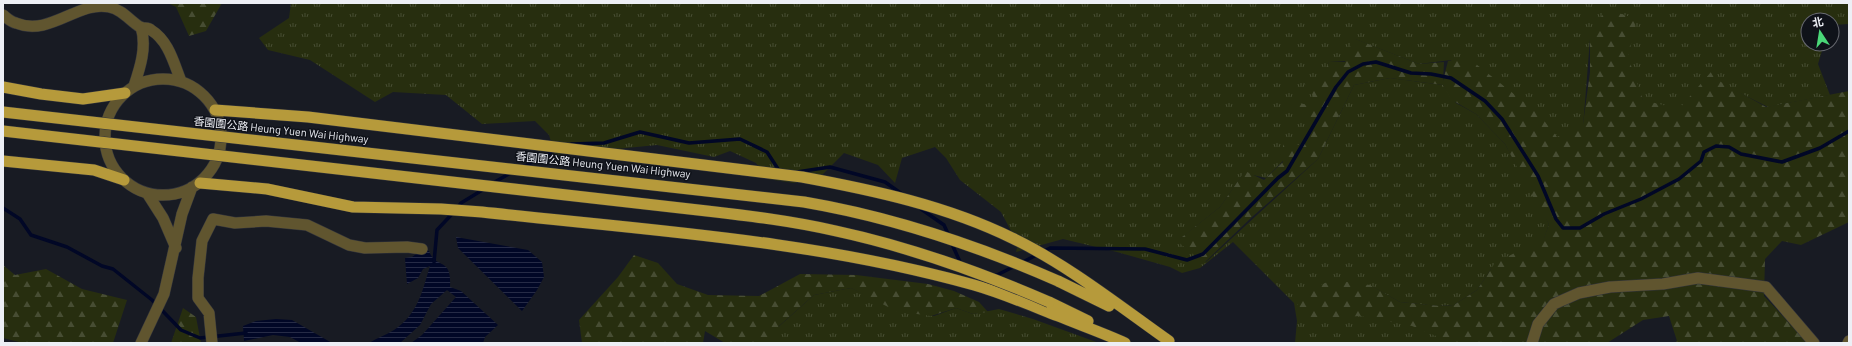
<svg xmlns="http://www.w3.org/2000/svg" width="1852" height="346" font-family="Barlow,'Noto Sans SC',sans-serif">
<defs>
<pattern id="grass-tufts" width="24" height="20" patternUnits="userSpaceOnUse"><rect width="24" height="20" fill="#272e0f"/><path d="M3 7l-1-3M5 7V3M7 7l1-3M15 17l-1-3M17 17v-4M19 17l1-3" fill="none" stroke="#474d33"/></pattern>
<pattern id="forest-firs" width="22" height="20" patternUnits="userSpaceOnUse"><rect width="22" height="20" fill="#272e0f"/><path d="M5 1l3.5 6h-7zM16 11l3.5 6h-7z" fill="#474d33"/></pattern>
<pattern id="water-rules" width="6" height="5" patternUnits="userSpaceOnUse"><rect width="6" height="5" fill="#010726"/><path d="M0 2.5h6" fill="none" stroke="#262b46"/></pattern>
</defs>
<rect width="100%" height="100%" fill="#181b23"/>
<path fill="url(#grass-tufts)" d="M291,3H1849V24L1832,25V20H1808V44H1824L1818,64L1830,95L1768,107L1716,81L1681,112L1644,103L1608,12L1590,39L1583,127L1552,140L1451,60L1419,64L1355,39L1346,61L1329,62L1316,111L1299,145L1266,178L1244,173L1220,207L1180,239L1206,262L1318,159L1354,85L1390,78L1443,85L1456,103L1476,114L1505,144L1549,224L1544,239L1491,269L1477,290L1454,305L1438,306L1400,302L1373,287V316L1414,325L1461,343H1295L1297,321L1294,303L1233,242L1200,268L1182,273L1170,267L1117,252L1063,239L1016,252L1018,244L1001,212L960,180L946,158L935,147L902,158L895,183L878,165L844,153L822,175L794,183L767,179L756,163L730,151L714,157L657,145L555,155L549,135L535,121L482,124L446,95L393,92L375,102L310,60L268,50L259,38L289,18Z
M851,288L897,309L934,316L956,308L973,314L999,309L1033,319L1099,343H770L776,329L814,295Z"/>
<path fill="url(#forest-firs)" d="M168,3H222L206,31L189,36L176,7Z
M1606,9L1637,19L1628,57L1643,100L1679,109L1711,72L1721,82L1766,107L1849,91V222L1801,245L1782,241L1765,259L1764,296L1808,343H1674L1677,341L1669,316L1643,320L1607,343H1453L1412,326L1360,316L1315,319L1300,318L1297,308L1300,294L1332,280L1370,285L1400,302L1440,306L1454,305L1477,290L1495,263L1544,238L1549,224L1538,207L1505,144L1476,114L1452,100L1443,85L1390,78L1354,85L1318,159L1252,217L1204,263L1177,241L1220,207L1245,171L1264,180L1283,162V143L1299,145L1310,120L1297,110L1296,102L1315,107L1311,89L1303,83L1321,81L1329,62H1345L1353,38L1419,64L1444,62L1443,81L1448,61L1467,57L1538,113L1557,137L1583,124L1590,72V35Z
M634,255L658,263L677,284L708,295L759,296L800,274L856,275L928,284L954,291L979,302L988,312L973,314L956,308L931,316L896,311L851,288L814,295L779,326L771,343H725L705,331L703,343H582L579,320L618,277Z
M3,265L15,275L46,269L82,289L127,300L113,343H23L3,338Z
M183,308L196,317L201,343H171Z"/>
<path fill="url(#water-rules)" d="M456,237L528,250L542,262L544,277L537,290L522,311L458,248Z
M422,250L429,251C436,270 452,256 450,287L461,291L498,325L485,337L483,343H411L422,335L456,297L447,290L431,304L420,325L400,343H369C377,338 386,335 394,330C418,314 422,292 430,266L423,269L418,278L407,284L405,258L412,257Z
M276,319L292,320L332,343H301L290,337L273,335L244,341L243,326L256,321Z"/>
<g fill="none" stroke-linecap="round" stroke-linejoin="round">
<path stroke="#010726" stroke-width="3.5" d="M571,144L604,143L640,132L689,143L740,139L767,152L780,172
M523,167L554,151
M797,172L830,167L885,182L902,194
M493,183L512,172
M3,208L20,219L31,235L67,247L102,266L113,269L152,300L181,330L200,338L246,333
M457,208L461,203L484,189
M921,209L944,225L949,236
M951,242L961,264
M434,262L437,230L453,213
M1021,263L1050,248L1145,249L1187,260L1203,254L1278,178L1287,171L1336,87L1348,72L1363,64L1376,62L1411,73L1431,74L1451,78L1485,101L1502,119L1538,176L1556,219L1563,228H1580L1604,214L1641,199L1679,179L1701,161L1704,152L1716,146L1729,147L1741,154L1782,162L1820,148L1849,131
M994,275H997L1015,266"/>
<defs>
<path id="minor" d="M3,15C7,18 11,22 16,23C50,37 79,0 109,7C123,10 129,20 140,27C143,29 148,27 151,30C169,41 174,64 181,81
M105 137a58 58 0 1 1 116 0a58 58 0 1 1-116 0Z
M134,86C140,68 147,47 141,27
M147,193L163,218L176,248
M141,343L164,294L182,214L192,187
M212,343L209,313L198,298V278L202,241L213,219L235,223L266,221L307,225L349,245L365,248L407,247L422,249
M1532,343L1538,324L1554,304L1579,293L1610,287L1663,284L1698,278L1766,287L1814,343
M1848,343L1849,341"/>
<path id="trunk" d="M3,87L41,94L83,99L125,93
M215,110L308,117L802,177C873,190 947,206 1012,238C1068,265 1118,305 1169,341
M3,161L94,170L124,180
M200,183L267,189L353,207L441,209L482,212C646,230 814,240 974,285C1002,293 1030,305 1058,316C1080,325 1103,333 1125,343
M1058,281L1109,306
M1049,302L1088,321"/>
</defs>
<use href="#minor" stroke="#32343c" stroke-width="12"/>
<use href="#trunk" stroke="#32343c" stroke-width="12"/>
<use href="#minor" stroke="#60552f" stroke-width="11"/>
<use href="#trunk" stroke="#b69a3b" stroke-width="11"/>
<defs>
<path id="trunk-bridge" d="M3,112L804,202C892,217 976,245 1058,281
M3,131L707,211C750,216 793,221 836,231C910,247 980,272 1049,302"/>
</defs>
<use href="#trunk-bridge" stroke="#32343c" stroke-width="12" stroke-linecap="butt"/>
<use href="#trunk-bridge" stroke="#b69a3b" stroke-width="11"/>
</g>
<g text-anchor="middle" stroke-width="3" stroke-linejoin="round" paint-order="stroke">
<g font-size="11" fill="#edeff5" stroke="#0f1219">
<text transform="translate(281 130) rotate(6)" y="4">香園圍公路 Heung Yuen Wai Highway</text>
<text transform="translate(603 165) rotate(6)" y="4">香園圍公路 Heung Yuen Wai Highway</text>
</g>
</g>
<rect width="1852" height="346" fill="none" stroke="#edeff5" stroke-width="8"/>
<g transform="translate(1820 32) rotate(348)"><circle r="19" fill="#0f1219" stroke="#686a71"/>
<path d="M0-3L7 15L0 10L-7 15Z" fill="#4ad778"/>
<text y="-6" font-size="11" font-weight="bold" text-anchor="middle" fill="#edeff5">北</text>
</g>
</svg>
